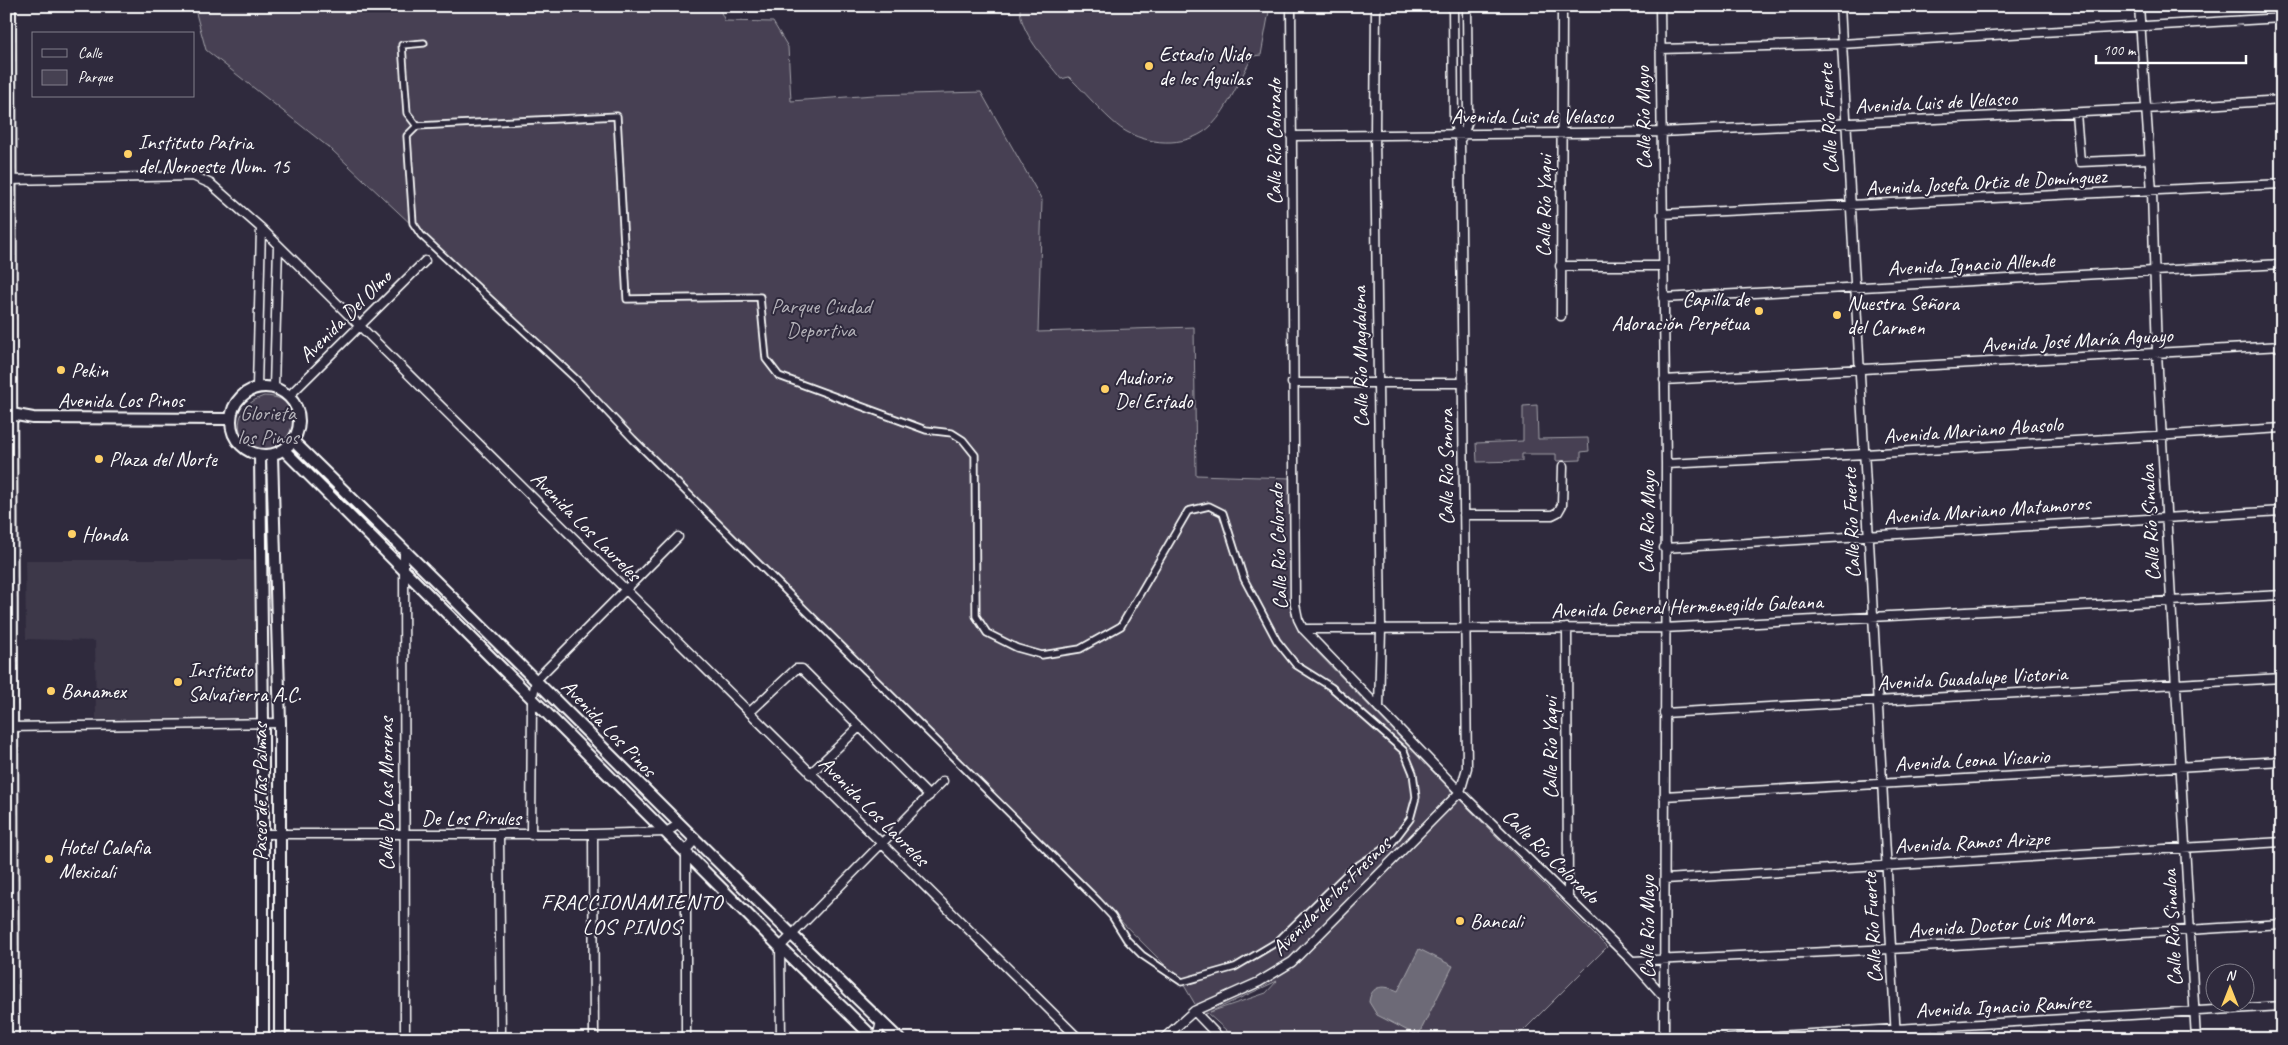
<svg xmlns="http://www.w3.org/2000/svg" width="2288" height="1045" font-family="Caveat,sans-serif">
<rect width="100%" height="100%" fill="#2f2a3d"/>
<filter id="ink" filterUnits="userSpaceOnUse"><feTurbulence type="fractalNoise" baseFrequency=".02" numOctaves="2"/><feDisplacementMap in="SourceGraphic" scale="10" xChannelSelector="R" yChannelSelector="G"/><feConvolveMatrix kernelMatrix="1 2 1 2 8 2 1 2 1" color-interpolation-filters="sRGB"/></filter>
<g filter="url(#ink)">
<path fill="#3c3749" d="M25,560H261V722H96L95,641L26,639Z"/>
<path fill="#464152" stroke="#a2a0a8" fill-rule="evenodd" d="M194,6H718L725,21L773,22L788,47L791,101L874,95L981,92L1042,200L1038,332L1194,327L1196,475L1291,478L1298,627L1317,652L1461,801L1607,947L1515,1039H1236L1207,1013L1202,1016L1182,982L577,380L332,150L206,50ZM1277,981L1266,993L1210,1012Z
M1020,6H1270L1261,55L1253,56C1241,76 1228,109 1212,125C1190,147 1153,146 1127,132C1110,123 1084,91 1069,77L1061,79C1046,59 1019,33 1020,6Z
M264,396C288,397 289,405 297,425C294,449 275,455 253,452C231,432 236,405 264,396Z
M1537,405L1538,439L1588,438L1589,451L1581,452V460L1556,461V454H1522V461L1477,462L1476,443L1523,441V406Z"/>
<path fill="#6d6a77" stroke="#a7a6ad" d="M1419,949L1453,966L1418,1036L1377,1015L1369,1002C1371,984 1385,985 1398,991Z"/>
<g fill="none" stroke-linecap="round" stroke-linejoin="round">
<defs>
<path id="pedestrian" d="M617,116L627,299L760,297L766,359L779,376L926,430L952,433L963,440L975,455L976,616L987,633L1017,648L1042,655L1080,649L1121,626L1188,511L1209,506L1223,513L1244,579L1277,641L1296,665L1331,687L1404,751L1413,773L1416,797L1410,819L1391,844L1351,870L1277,942L1235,967L1182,982L1142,955L1127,940L1112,916L1098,901L633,439L577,380L421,235L413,223L407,136L417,126Z
M417,126L407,113L402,45L424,43"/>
<path id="minor" d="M1291,6L1295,604L1298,619L1303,629L1460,792L1632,961L1665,998
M1376,6L1375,134L1381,629L1379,708
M1660,6L1666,464L1664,1039
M1840,6L1896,1039
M2139,6L2152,192L2157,353L2196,1039
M1660,49L1841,44L2282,18
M2076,113L2080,162L2149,159
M1291,136L1661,132L2146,109L2282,100
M1462,137L1468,121L1467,6
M9,180L193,176L211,184L261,228L1079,1039
M1662,214L2282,184
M1560,266H1663
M1663,298L2282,264
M1561,316L1562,6
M1664,380L2282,346
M1292,383H1463
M257,387L261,228
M274,387L278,246
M289,396L425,261
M1666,464L1865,454L2282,428
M1464,515H1552L1558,512L1562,505L1563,466
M1664,548L2282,511
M404,550L405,1039
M1567,628L1568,898
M1303,629L1664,628L2282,595
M750,712L796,669H802L929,796
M1664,713L2282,678
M10,727L280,723
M810,774L859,727
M1664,796L2282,761
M262,834H593L666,832L678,825
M593,834L594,1039
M499,835L501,1039
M531,835L532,700L536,680L678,537
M1665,879L2282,842
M1632,961L1891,949L2282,924
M1194,1011L1221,1039
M686,1039V850L695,840
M781,1039L780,947L943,781
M877,1039L881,1021
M1163,1039L1194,1011L1259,982L1292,962L1460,792L1467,768L1460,141L1454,121L1453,6
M1727,1039L2282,1006"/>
<path id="tertiary" d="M231 421a34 34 0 1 1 68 0a34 34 0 1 1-68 0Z
M6,413L33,418L230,419
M293,441C497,639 694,842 899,1039
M284,450L780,947L875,1039
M260,455L263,723V1039
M272,455L280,723V1039"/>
<path id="primary" d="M9,6L12,1039"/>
</defs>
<use href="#pedestrian" stroke="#fff" stroke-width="9"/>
<use href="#minor" stroke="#fff" stroke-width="11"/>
<use href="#tertiary" stroke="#fff" stroke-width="14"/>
<use href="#primary" stroke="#fff" stroke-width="16"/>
<use href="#pedestrian" stroke="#2f2a3d" stroke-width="5.5"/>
<use href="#minor" stroke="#2f2a3d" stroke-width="8"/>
<use href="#tertiary" stroke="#2f2a3d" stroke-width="10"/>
<use href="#primary" stroke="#2f2a3d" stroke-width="12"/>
</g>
</g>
<g fill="#ffd166" stroke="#2f2a3d" stroke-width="2">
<circle cx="1149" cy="66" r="5"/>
<circle cx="128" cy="154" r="5"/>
<circle cx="1759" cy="311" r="5"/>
<circle cx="1837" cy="315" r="5"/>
<circle cx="61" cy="370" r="5"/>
<circle cx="1105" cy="389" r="5"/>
<circle cx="99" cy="459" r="5"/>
<circle cx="72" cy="534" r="5"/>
<circle cx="178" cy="682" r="5"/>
<circle cx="51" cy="691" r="5"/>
<circle cx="49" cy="859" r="5"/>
<circle cx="1460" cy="921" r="5"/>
</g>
<g text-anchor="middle" stroke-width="4" stroke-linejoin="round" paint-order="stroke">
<g font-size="21" fill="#fff" stroke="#2f2a3d" text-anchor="start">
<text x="1159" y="61">Estadio Nido<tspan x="1159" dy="24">de los Águilas</tspan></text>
<text x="138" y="149">Instituto Patria<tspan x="138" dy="24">del Noroeste Num. 15</tspan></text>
<text x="1749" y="306" text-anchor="end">Capilla de<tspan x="1749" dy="24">Adoración Perpétua</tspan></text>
<text x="1847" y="310">Nuestra Señora<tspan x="1847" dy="24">del Carmen</tspan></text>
<text x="71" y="377">Pekin</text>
<text x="1115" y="384">Audiorio<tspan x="1115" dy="24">Del Estado</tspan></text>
<text x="109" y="466">Plaza del Norte</text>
<text x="82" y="541">Honda</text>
<text x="188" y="677">Instituto<tspan x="188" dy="24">Salvatierra A.C.</tspan></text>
<text x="61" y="698">Banamex</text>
<text x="59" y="854">Hotel Calafia<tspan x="59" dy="24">Mexicali</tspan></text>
<text x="1470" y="928">Bancali</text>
</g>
<g font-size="21" fill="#fff" stroke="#2f2a3d">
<text transform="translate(1936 102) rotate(-3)" y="7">Avenida Luis de Velasco</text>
<text x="1532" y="123">Avenida Luis de Velasco</text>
<text transform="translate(1643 118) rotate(-91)" y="7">Calle Río Mayo</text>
<text transform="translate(1828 119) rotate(-93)" y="7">Calle Río Fuerte</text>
<text transform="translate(1274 142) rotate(-90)" y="7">Calle Río Colorado</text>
<text transform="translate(1986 182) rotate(-3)" y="7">Avenida Josefa Ortiz de Domínguez</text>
<text transform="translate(1544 206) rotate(-89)" y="7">Calle Río Yaqui</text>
<text transform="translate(1971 264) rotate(-3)" y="7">Avenida Ignacio Allende</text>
<text transform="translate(345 316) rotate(-45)" y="7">Avenida Del Olmo</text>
<text transform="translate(2077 340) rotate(-3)" y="7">Avenida José María Aguayo</text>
<text transform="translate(1360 357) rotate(-91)" y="7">Calle Río Magdalena</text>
<text x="121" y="407">Avenida Los Pinos</text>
<text transform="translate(1973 430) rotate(-4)" y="7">Avenida Mariano Abasolo</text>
<text transform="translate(1446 467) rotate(-90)" y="7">Calle Río Sonora</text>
<text transform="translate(1987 510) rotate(-4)" y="7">Avenida Mariano Matamoros</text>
<text transform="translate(1647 522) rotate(-89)" y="7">Calle Río Mayo</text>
<text transform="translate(1851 523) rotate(-92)" y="7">Calle Río Fuerte</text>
<text transform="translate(2150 523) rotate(-93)" y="7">Calle Río Sinaloa</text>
<text transform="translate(586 526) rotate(45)" y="7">Avenida Los Laureles</text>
<text transform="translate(1278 547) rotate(-92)" y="7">Calle Río Colorado</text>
<text transform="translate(1687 606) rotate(-2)" y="7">Avenida General Hermenegildo Galeana</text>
<text transform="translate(1972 678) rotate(-3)" y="7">Avenida Guadalupe Victoria</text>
<text transform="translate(609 728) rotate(46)" y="7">Avenida Los Pinos</text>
<text transform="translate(1550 748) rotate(-90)" y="7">Calle Río Yaqui</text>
<text transform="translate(1972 760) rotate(-3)" y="7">Avenida Leona Vicario</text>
<text transform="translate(260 792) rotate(-90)" y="7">Paseo de las Palmas</text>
<text transform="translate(386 794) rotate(-90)" y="7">Calle De Las Moreras</text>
<text transform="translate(874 811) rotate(45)" y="7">Avenida Los Laureles</text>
<text x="471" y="825">De Los Pirules</text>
<text transform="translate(1972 842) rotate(-3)" y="7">Avenida Ramos Arizpe</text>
<text transform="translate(1551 856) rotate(44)" y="7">Calle Río Colorado</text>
<text transform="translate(1331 896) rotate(-45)" y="7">Avenida de los Fresnos</text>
<text transform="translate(2001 924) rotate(-4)" y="7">Avenida Doctor Luis Mora</text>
<text transform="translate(1647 927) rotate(-90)" y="7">Calle Río Mayo</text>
<text transform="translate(1872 928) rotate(-93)" y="7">Calle Río Fuerte</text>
<text transform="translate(2172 928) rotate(-93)" y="7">Calle Río Sinaloa</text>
<text transform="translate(2003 1006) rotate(-3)" y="7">Avenida Ignacio Ramírez</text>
</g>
<g font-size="21" fill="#b5b3ba" stroke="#2f2a3d">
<text x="821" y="313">Parque Ciudad<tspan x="821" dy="24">Deportiva</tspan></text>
<text x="268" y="420">Glorieta<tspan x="268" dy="24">los Pinos</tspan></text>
</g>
<g font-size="22" letter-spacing="1" fill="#fff" stroke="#2f2a3d">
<text x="632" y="909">FRACCIONAMIENTO<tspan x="632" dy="25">LOS PINOS</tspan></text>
</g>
</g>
<rect width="2288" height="1045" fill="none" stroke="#2f2a3d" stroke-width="25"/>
<rect x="12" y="12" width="2263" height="1020" fill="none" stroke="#fff" stroke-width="2" filter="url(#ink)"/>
<rect x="32" y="32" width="162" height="65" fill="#2f2a3d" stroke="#827f8b"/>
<rect x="42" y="49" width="25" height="8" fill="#2f2a3d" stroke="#827f8b"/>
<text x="78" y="58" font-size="15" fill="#ffffff">Calle</text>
<rect x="42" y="70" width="25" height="15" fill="#464152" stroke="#827f8b"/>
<text x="78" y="82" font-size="15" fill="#ffffff">Parque</text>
<g transform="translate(2230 988)"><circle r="24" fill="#2f2a3d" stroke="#827f8b"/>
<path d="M0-4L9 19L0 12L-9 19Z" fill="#ffd166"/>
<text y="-8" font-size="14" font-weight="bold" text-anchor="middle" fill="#ffffff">N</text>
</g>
<path d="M2096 55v8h150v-8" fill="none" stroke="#ffffff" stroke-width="2.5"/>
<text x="2103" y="55" font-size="15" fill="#ffffff" stroke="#2f2a3d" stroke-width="4" paint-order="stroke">100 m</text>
</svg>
